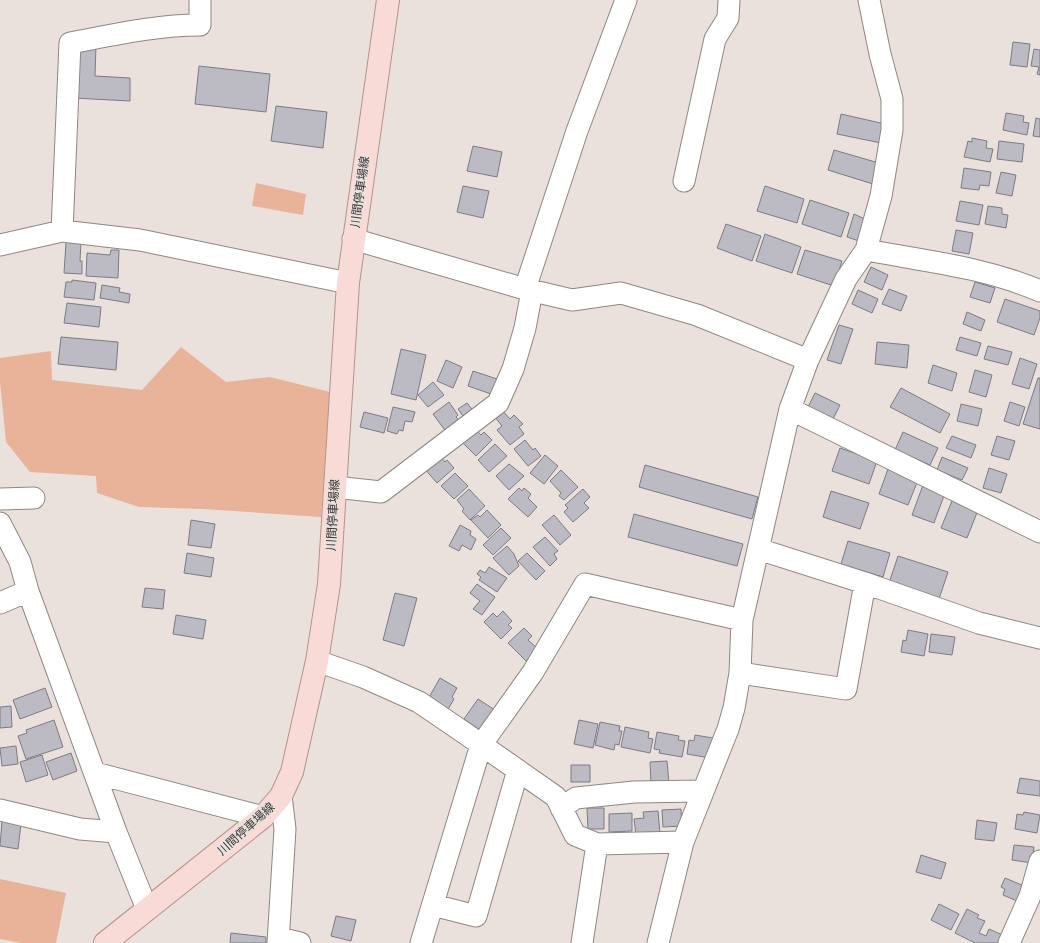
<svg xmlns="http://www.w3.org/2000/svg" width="1040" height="943" font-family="'DM Sans','Noto Sans JP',sans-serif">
<rect width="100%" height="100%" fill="#eae1dd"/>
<path fill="#e8b398" d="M256,183L306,194L303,215L252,206Z
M181,347L226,382L270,377L330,392L321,517L203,509L139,507L97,493L96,476L30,472L6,442L0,382V358L51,351L52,380L142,390Z
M0,879L66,893L56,943H21L0,939Z"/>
<path fill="#bcbbc3" stroke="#7c7b83" d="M1013,42L1030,44L1027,67L1010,65Z
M76,44L96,45L95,76L130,78V101L74,98Z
M1034,49L1040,50V75L1037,74L1039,67L1031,66Z
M199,66L270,74L266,112L195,104Z
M276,106L327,112L323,148L271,141Z
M1006,113L1024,116L1023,122L1029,123L1027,135L1003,130Z
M841,114L885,124L881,143L837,134Z
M1036,118L1040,119V137L1033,136Z
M972,138L987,141L986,148L993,149L990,162L964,157L968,141L972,142Z
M999,141L1024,144L1022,162L997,159Z
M473,146L502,152L497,177L467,171Z
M834,150L879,163L873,184L828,170Z
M964,168L991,172L989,186L980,185L979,190L961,188Z
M1001,172L1016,175L1012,196L996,193Z
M463,186L489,191L483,218L457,212Z
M765,186L804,199L797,223L757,211Z
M810,200L849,213L841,237L802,224Z
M960,201L983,205L979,225L956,221Z
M988,206L1002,208V214L1008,215L1006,228L985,224Z
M854,214L869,221L862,242L847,237Z
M726,224L761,236L752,261L717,248Z
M956,230L973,233L969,254L952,251Z
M765,234L801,247L792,273L756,261Z
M66,242H81L80,261H82V274L64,273Z
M111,250H119L118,278L86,276L87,253L110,255Z
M805,250L842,261L834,286L797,274Z
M871,267L888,275L882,290L864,282Z
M72,280L96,283L94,300L64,297L66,282H72Z
M975,282L995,288L990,303L970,297Z
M102,285L120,288L119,292L130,294L129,303L100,298Z
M889,289L907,296L901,311L882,304Z
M858,290L878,299L872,313L852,304Z
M1005,299L1040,311V318L1034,335L997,322Z
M67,303L101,307L99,327L64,323Z
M967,312L985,320L981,331L963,324Z
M839,325L853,329L841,364L827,360Z
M61,337L118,342L116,370L58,364Z
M960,337L981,343L977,356L956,350Z
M877,342L909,345L907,368L875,364Z
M988,346L1012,352L1008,365L984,359Z
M401,349L426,355L416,400L391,394Z
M1020,358L1037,364L1029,389L1012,384Z
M446,360L462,367L453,388L437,381Z
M933,365L957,373L952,391L928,383Z
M975,370L992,375L986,397L969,392Z
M473,371L500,380L491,394L468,386Z
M1038,378H1040V429L1023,424Z
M433,382L444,395L428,407L418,395Z
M901,388L950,414L940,433L890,407Z
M815,393L840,405L833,419L808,407Z
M449,402L458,415L456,417L461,423L447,433L433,414Z
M1010,402L1025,407L1019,426L1004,421Z
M467,403L475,413L465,419L458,409Z
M961,404L982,409L978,426L957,421Z
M393,407L415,412L412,422L405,421L403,431L399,430L397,434L387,431Z
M503,411L510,419L514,415L523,424L519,427L524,434L510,445L497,430L502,426L495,417Z
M364,412L388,418L384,433L360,427Z
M474,428L481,435L484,432L492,440L476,456L461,441Z
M903,432L938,448L930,465L895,450Z
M952,436L976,445L971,458L946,448Z
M997,436L1015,441L1009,460L991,455Z
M525,440L533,450L535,448L541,456L528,466L514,449Z
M495,444L507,456L489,472L478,460Z
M840,448L877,461L869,484L832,471Z
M439,455L445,462L447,460L454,468L437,483L424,468Z
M545,455L558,466L544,484L530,473Z
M942,457L968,468L962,480L937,470Z
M509,464L524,476L509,490L496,476Z
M645,465L758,497L752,519L639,487Z
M989,468L1007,474L1001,493L983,488Z
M888,469L918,480L908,505L879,494Z
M561,470L578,487L564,500L559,496L561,493L550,481Z
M455,473L468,486L454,499L441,486Z
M923,485L945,493L934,523L912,515Z
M519,488L522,491L524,488L531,494L528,498L537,507L528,517L508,499Z
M469,489L485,506L470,520L462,511L464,509L457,500Z
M583,489L590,497L584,503L589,508L573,522L564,512L568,508L565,505Z
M831,491L869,503L860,529L823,517Z
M952,501L978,510L967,538L941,528Z
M487,510L501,525L488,538L471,520L478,515L480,517Z
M634,514L743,544L737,566L628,537Z
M554,515L571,535L560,545L542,525Z
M191,520L215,524L211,548L188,545Z
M460,525L471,531L470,535L476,539L471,550L462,545L459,551L449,546Z
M501,528L511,538L493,555L483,545Z
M545,537L558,551L554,554L557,559L550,566L533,547Z
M848,541L890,553L883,577L841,564Z
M507,546L514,554L519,566L509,575L493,558Z
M187,553L214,558L211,577L184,573Z
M527,553L545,571L536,580L518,561Z
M898,556L948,572L939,599L889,583Z
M489,567L507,578L497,592L479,580L481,577L477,574L480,570L485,573Z
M477,584L495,597L482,615L473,609L480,601L470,593Z
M145,588L165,590L163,609L142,607Z
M395,593L417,598L404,646L383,640Z
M503,611L512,621L508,625L512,628L501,639L484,622L493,613L497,617Z
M176,615L206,620L203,639L173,634Z
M524,628L532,636L528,640L538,649L526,661L508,643Z
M908,630L928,634L924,656L901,652L903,640L906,641Z
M931,634L955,637L952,655L929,652Z
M440,678L457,688L452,697L454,699L447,711L428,699Z
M45,688L52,707L20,719L13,700Z
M478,699L498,712L484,733L464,719Z
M11,706L12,727L0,728V707Z
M54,720L63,747L26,759L18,736L27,733L26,730Z
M579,720L598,724L593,748L574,744Z
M600,722L620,726L619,731H622L619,745L615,744L614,750L595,745Z
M625,727L649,732L648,738L653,739L650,753L621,747Z
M657,732L679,736L678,740L685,741L682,757L659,753L660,750L654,749Z
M695,735L713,738L710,758L687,754L689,740L694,741Z
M16,746L18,764L2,766L0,748Z
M71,753L77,771L53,780L46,762Z
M42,755L48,775L26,782L20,762Z
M667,761L669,783H651L650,762Z
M571,765H590V782H571Z
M1020,778L1040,781V796L1017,793Z
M587,808H604V829H588Z
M681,809L682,826L663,827L662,810Z
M658,811L660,833L636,835L634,819L644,818L643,812Z
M1024,812L1040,815L1037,833L1015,829L1017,814L1023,815Z
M632,813V831L609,832V814Z
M977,820L997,823L994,841L975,839Z
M2,821L21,824L18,849L0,846Z
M1014,845L1034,847L1032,863L1012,860Z
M921,855L946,863L941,879L916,872Z
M1005,878L1024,886L1017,901L1003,895L1005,889L1001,887Z
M939,904L959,914L951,930L931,920Z
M967,909L979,915L977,918L985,921L979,933L986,936L989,929L1007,937L1003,943H975L955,933Z
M336,916L356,920L351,941L331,936Z
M231,933L266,937V943H230Z"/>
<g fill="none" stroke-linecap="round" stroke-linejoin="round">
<defs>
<path id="minor" d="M684,181L715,39L728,18L729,0
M62,231L70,43C113,35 156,25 200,25V0
M353,239L525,289L572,300L621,293L697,315L808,360
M0,245L62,231L140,240L348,283
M866,250C925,261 984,267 1040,291
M525,289L577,131L626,0
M790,409L1040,532
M335,487L381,492L498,403L513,369L525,328L532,291
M0,499L34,498
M0,523L20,562L28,591L116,832L147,909
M758,549L865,583L979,623L1040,638
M0,603L28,591
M317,661L363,677L419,702L466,734L556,797L575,835L597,844L582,943
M740,673L846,689L865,583
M95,773L263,817
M561,808L576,798L634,792L702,791
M0,810L80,829L116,832
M597,844L683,842
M433,905L476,916L518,770
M279,938L300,943
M278,943L285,829L281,796
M421,943L481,745L533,672L585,584L742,620
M658,943L683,842L728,729L734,708L740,673L742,620L790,409L808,360L846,279L866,250L881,196L892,130V99L880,54L869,0
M1009,943L1030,896L1040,861"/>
<path id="major" d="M105,943L263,817L281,796L292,772L317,661L329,584L348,283L388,0"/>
</defs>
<use href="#minor" stroke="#8e8783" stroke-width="23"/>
<use href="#major" stroke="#b2928c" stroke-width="24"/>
<use href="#minor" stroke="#fff" stroke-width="21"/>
<use href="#major" stroke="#f8dbd6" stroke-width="22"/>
</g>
<g text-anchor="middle" stroke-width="3" stroke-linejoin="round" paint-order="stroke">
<g font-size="12" fill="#393634" stroke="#eae1dd">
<text transform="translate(360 192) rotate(-82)" y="4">川間停車場線</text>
<text transform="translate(333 515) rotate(-87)" y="4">川間停車場線</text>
<text transform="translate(246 829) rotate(-42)" y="4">川間停車場線</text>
</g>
</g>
</svg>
